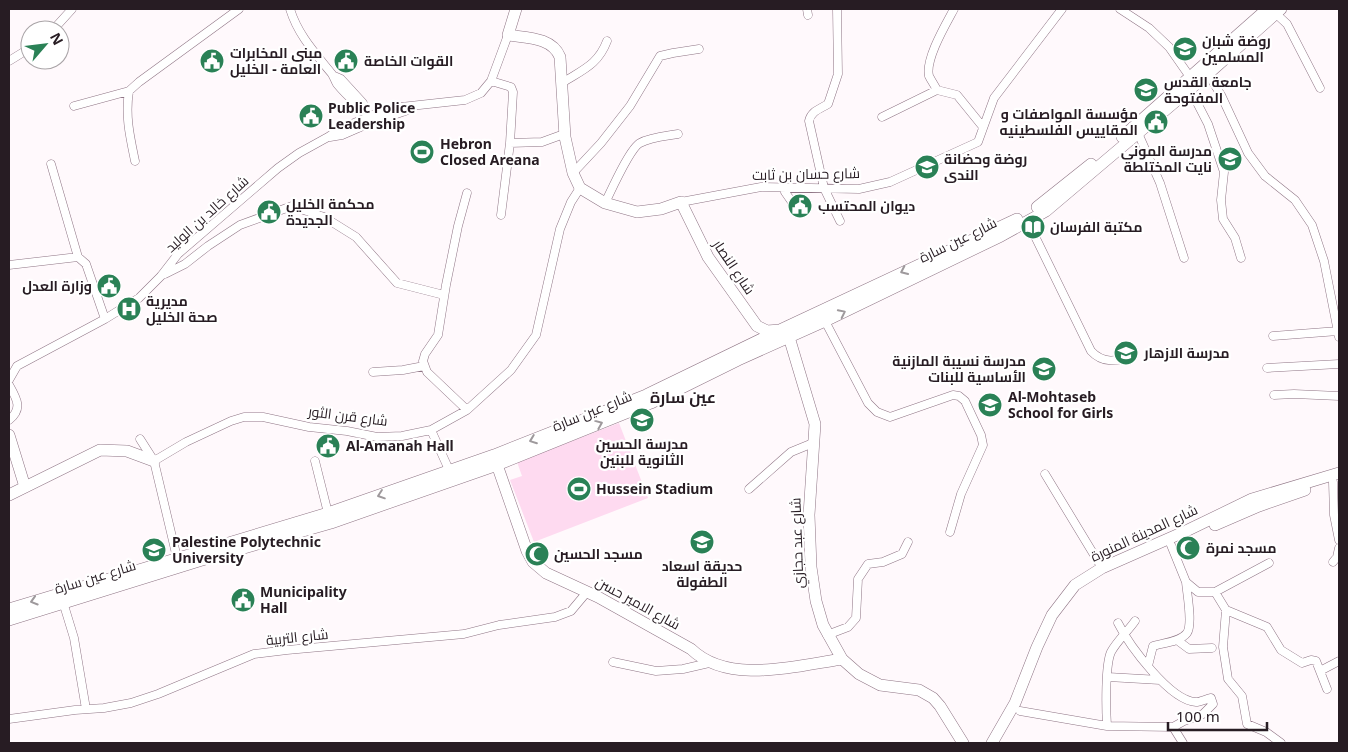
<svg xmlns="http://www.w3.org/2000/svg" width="1348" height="752" font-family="'Noto Sans',Cairo,sans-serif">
<rect width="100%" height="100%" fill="#fff9fc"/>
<path fill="#fedaf0" d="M619,423L648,498L534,542L510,480L522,476L517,462Z"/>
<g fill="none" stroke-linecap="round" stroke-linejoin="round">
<defs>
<path id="street" d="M290,9C298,35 315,53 332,74C334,77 335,81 337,84C345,94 367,115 378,120
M807,9L808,15
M837,9L838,74L828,104C820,109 811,111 809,121L824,188L840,221
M954,9C946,24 925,59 929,76C931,80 935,86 937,90L957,95L983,127
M1120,9L1149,28L1169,47L1190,77
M1273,11L1287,24L1320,88
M53,30L72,9
M9,61L30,48
M1208,74L1221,95L1248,153L1265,176L1295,200L1312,225L1324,261L1339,337
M334,76L341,79L363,103
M491,81L511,87L513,92L510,143L501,215
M562,83C582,70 598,65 607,41
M1190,89L1208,124L1224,172L1221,200L1223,219L1235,238L1241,258
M129,91C125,116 130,137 135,161
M74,106L129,91L139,82L239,9
M882,117L937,90
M1138,133L1160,183L1184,258
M330,137L342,135L365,125L411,109
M510,143L542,142L564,134
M51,164L78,257
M573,173L601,143L630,106L660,56L673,53L699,49
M784,187L785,192L794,205
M467,193L458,226L446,285L438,335L425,354L423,361L427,372L467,410
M681,202L761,187L859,189L890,182L978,142L994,98L1062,9
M605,203C611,191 630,148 640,143C651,137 667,136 678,134
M1028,222L1091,351C1103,364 1116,361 1132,357
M9,265L78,257L86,264L105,319
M165,274L185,264L208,246L240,225L292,206L324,217L356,237L397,283L444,295
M825,321L868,403L877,412L890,417L953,395L959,396L965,401L981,435L983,445L961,494L950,532
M1273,336L1338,331
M1267,368L1339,364
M373,372L403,370L424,366
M9,380L17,366L105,319L139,298L161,276L178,254L278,168L299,153L328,137L340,129L378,113L401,107L465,100L481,93L491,81L508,35
M9,385C17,399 23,409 9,420
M1274,395L1294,394L1339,396
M431,430L450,472
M140,439L154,461L178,562
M154,461L186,442L231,421L244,417H263L309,427L347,431L377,437L402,436L431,430L467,410L511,370L536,335L560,229L571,202L580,188
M315,461L328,513
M1045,474L1102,568
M1333,482L1334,515L1339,540
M749,489L791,452L813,443
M1171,545L1186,582L1198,592H1215L1269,563
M1333,562L1337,557L1339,548
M1215,592L1226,610L1267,627L1281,650L1302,663L1311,660L1316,661L1327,689
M63,602L74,638L86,709
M1226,610L1223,647L1228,679L1242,696L1247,724L1266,732L1281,743
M1118,623C1129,645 1170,701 1196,702C1200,702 1206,699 1211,698L1213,704L1203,714L1184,721L1173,727
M827,635L848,627L856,618L858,579L868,564L883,562L902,554L908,542
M1177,640L1189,649L1212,648
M613,662L656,671L683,669L709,663
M1148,666L1153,646C1163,643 1180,642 1187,633C1193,624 1187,594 1186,582
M1320,671L1339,661
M1108,677L1160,680
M1020,711L1107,726L1173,727L1183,743
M9,719L75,710L104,708L131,703L158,694L254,654L287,650L464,634L499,625L555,617L571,611L587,592
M1107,726C1106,710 1105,665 1111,652C1117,641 1128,631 1135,621"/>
<path id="secondary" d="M516,9L508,35C526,38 552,37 560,57L565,137L573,173L580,188L605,203L637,212L661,209L681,202L708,257L757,326L767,331L780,330L789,337L815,424L809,515L811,567L816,601L823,625L842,659L859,674L880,685L919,690L933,698L940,706L963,743
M1122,137L1267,9
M1037,207L1091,164
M9,435L25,487
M495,459L527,551L533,562L546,573L598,597L691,649C728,685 795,666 842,659
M9,495L100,450L127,451L154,461
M1215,525L1259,506L1305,490
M9,609L328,513L494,455L646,395L780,330L1017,219
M9,620L202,560L331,523L497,465L651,403L738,360L825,321L1001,236L1046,211L1208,74L1281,9
M992,743L1015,703L1037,647L1052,615L1075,585L1102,568L1186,531L1252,499L1339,473"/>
</defs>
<use href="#street" stroke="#8f7585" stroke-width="9"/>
<use href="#secondary" stroke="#8f7585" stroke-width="12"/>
<use href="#street" stroke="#fff" stroke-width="8"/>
<use href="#secondary" stroke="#fff" stroke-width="11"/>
</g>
<defs><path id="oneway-chevron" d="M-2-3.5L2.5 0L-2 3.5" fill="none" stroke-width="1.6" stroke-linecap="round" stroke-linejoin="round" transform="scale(1.25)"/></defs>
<g stroke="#9e999c">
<use href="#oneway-chevron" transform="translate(904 271) rotate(155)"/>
<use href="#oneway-chevron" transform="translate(842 313) rotate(-26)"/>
<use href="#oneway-chevron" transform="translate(599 424) rotate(-22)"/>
<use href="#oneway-chevron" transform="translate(533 440) rotate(159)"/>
<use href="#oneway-chevron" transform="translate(381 495) rotate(161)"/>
<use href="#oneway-chevron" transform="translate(34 601) rotate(163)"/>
</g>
<defs>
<symbol id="school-disc" viewBox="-11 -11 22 22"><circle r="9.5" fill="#2a8156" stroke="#fff"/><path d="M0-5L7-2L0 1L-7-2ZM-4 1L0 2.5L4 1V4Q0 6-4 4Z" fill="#fff"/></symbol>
<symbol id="civic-disc" viewBox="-11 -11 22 22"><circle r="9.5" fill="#2a8156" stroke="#fff"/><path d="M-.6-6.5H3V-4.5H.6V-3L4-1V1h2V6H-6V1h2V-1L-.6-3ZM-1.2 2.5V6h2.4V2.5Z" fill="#fff"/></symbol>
<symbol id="university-disc" viewBox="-11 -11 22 22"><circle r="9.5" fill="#2a8156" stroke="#fff"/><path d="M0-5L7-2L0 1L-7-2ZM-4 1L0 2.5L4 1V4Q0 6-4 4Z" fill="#fff"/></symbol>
<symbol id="stadium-disc" viewBox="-11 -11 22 22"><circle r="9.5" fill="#2a8156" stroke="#fff"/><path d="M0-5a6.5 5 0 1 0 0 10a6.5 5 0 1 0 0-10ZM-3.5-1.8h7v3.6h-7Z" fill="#fff"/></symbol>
<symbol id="library-disc" viewBox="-11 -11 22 22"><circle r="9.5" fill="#2a8156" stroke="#fff"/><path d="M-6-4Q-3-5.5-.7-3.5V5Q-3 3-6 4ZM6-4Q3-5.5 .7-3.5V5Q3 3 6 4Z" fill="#fff"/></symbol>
<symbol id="hospital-disc" viewBox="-11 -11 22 22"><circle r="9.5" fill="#2a8156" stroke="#fff"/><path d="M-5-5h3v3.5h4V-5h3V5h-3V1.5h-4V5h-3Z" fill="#fff"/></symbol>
<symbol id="mosque-disc" viewBox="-11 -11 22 22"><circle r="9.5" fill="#2a8156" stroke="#fff"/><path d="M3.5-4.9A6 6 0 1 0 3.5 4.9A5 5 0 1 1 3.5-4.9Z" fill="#fff"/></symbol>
</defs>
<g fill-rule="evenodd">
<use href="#school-disc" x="1171" y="35" width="28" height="28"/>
<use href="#civic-disc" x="198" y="47" width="28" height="28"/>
<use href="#civic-disc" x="332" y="47" width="28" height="28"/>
<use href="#university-disc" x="1132" y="76" width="28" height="28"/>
<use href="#civic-disc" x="297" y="102" width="28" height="28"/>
<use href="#civic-disc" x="1142" y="108" width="28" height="28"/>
<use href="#stadium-disc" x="408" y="138" width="28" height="28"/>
<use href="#school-disc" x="1216" y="145" width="28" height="28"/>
<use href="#school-disc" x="913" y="153" width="28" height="28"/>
<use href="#civic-disc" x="786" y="192" width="28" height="28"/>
<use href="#civic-disc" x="255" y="198" width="28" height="28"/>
<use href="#library-disc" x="1019" y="213" width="28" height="28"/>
<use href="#civic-disc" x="95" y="272" width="28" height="28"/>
<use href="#hospital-disc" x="115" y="295" width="28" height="28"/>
<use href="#school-disc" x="1112" y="339" width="28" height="28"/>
<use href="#school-disc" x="1030" y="355" width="28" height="28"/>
<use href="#school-disc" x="976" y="391" width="28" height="28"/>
<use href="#school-disc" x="628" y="406" width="28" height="28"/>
<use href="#civic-disc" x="314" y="432" width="28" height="28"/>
<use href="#stadium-disc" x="565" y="475" width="28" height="28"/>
<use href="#school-disc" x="688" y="528" width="28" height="28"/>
<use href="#mosque-disc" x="1174" y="534" width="28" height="28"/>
<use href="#university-disc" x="140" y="536" width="28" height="28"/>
<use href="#mosque-disc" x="523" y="540" width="28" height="28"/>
<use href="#civic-disc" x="229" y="586" width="28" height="28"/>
</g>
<g text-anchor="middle" stroke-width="4.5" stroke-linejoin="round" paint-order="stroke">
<g font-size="14" font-weight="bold" fill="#271c23" stroke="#fff" text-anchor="start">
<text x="1202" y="46">روضة شبان<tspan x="1202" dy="16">المسلمين</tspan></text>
<text x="230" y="58">مبنى المخابرات<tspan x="230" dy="16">العامة - الخليل</tspan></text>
<text x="364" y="66">القوات الخاصة</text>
<text x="1164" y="87">جامعة القدس<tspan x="1164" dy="16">المفتوحة</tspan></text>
<text x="328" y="113">Public Police<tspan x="328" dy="16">Leadership</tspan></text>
<text x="1138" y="119" text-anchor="end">مؤسسة المواصفات و<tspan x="1138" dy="16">المقاييس الفلسطينيه</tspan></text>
<text x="440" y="149">Hebron<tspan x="440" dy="16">Closed Areana</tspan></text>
<text x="1212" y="156" text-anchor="end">مدرسة الموني<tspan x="1212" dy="16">نايت المختلطة</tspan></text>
<text x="944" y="164">روضة وحضانة<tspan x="944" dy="16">الندى</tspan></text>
<text x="286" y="209">محكمة الخليل<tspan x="286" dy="16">الجديدة</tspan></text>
<text x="818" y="211">ديوان المحتسب</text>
<text x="1050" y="232">مكتبة الفرسان</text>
<text x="92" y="291" text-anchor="end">وزارة العدل</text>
<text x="146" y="306">مديرية<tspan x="146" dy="16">صحة الخليل</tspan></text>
<text x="1144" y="358">مدرسة الازهار</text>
<text x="1026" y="366" text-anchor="end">مدرسة نسيبة المازنية<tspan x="1026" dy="16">الأساسية للبنات</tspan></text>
<text x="1008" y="402">Al-Mohtaseb<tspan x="1008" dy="16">School for Girls</tspan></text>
<text x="642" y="449" text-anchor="middle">مدرسة الحسين<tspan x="642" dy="16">الثانوية للبنين</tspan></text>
<text x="346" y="451">Al-Amanah Hall</text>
<text x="596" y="494">Hussein Stadium</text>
<text x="172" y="547">Palestine Polytechnic<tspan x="172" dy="16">University</tspan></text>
<text x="1206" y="553">مسجد نمرة</text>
<text x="554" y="559">مسجد الحسين</text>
<text x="702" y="571" text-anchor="middle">حديقة اسعاد<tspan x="702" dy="16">الطفولة</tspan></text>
<text x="260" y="597">Municipality<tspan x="260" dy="16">Hall</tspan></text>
</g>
<g font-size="14" fill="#271c23" stroke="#fff">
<text transform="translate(806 174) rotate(-1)" y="5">شارع حسان بن ثابت</text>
<text transform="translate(207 214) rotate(-42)" y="5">شارع خالد بن الوليد</text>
<text transform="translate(958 240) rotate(-26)" y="5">شارع عين سارة</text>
<text transform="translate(734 267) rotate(56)" y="5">شارع النصار</text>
<text transform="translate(592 411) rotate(-22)" y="5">شارع عين سارة</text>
<text transform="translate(348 416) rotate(7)" y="5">شارع قرن الثور</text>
<text transform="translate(1144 533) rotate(-25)" y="5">شارع المدينة المنورة</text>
<text transform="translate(797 543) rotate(-92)" y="5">شارع عبد حجازي</text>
<text transform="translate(95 577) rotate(-17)" y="5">شارع عين سارة</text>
<text transform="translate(638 603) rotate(29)" y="5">شارع الامير حسن</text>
<text transform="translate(297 637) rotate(-6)" y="5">شارع التربية</text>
</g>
<g font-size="16" font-weight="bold" fill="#271c23" stroke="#fff">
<text x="683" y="403">عين سارة</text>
</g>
</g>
<rect width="1348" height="752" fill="none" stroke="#271c23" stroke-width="20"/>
<g transform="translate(45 45) rotate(62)"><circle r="24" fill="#ffffff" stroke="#a9a4a7"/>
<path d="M0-4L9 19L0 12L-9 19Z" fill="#2a8156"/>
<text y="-8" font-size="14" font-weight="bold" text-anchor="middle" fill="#271c23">N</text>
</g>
<path d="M1168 722v8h99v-8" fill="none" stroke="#271c23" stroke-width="2.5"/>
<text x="1176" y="722" font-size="15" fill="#271c23" stroke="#ffffff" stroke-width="4" paint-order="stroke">100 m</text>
</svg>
